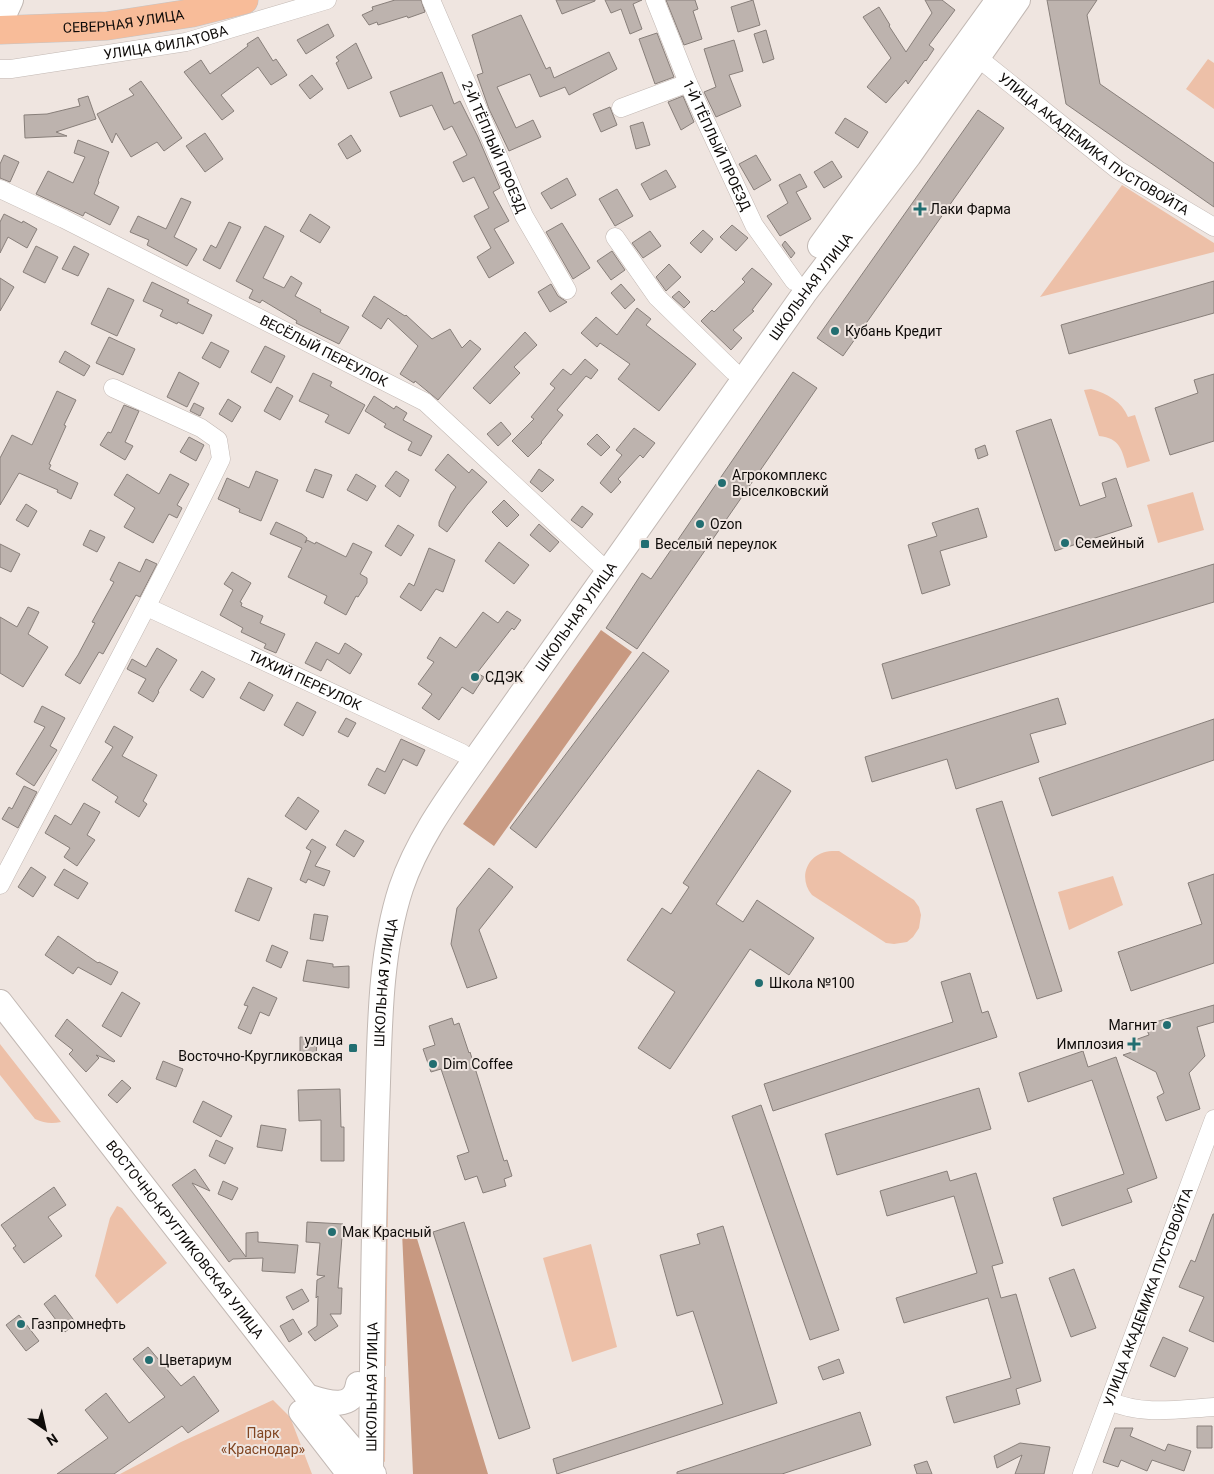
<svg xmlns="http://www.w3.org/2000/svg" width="1214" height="1474" font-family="Roboto,sans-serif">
<rect width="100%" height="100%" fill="#efe5e0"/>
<path fill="#edc0a8" d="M1208,59L1214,63V109L1186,89Z
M1122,185L1214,243V252L1040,297Z
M1091,389C1107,393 1122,402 1128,417L1135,415L1150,461L1127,468C1122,450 1120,438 1099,436L1084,390Z
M1193,492L1204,530L1158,543L1147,505Z
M832,851H839L914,900L919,907L921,915L919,928L913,937L907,942L894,944L886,943L812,895C797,877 808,852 832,851Z
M1113,876L1123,905L1069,930L1058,892Z
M0,1044L61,1122C51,1124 44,1123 35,1119L0,1075Z
M389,1135L386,1366L380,1365L385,1136Z
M117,1206L122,1208L167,1263L117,1304L95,1276L110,1218Z
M591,1244L617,1347L572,1362L543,1258Z
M380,1377H386L385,1462L381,1460Z
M273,1400L290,1417L312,1474H120L181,1442Z"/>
<path fill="#c89981" d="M601,630L632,652L494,846L463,824Z
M402,1232H415L488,1474H413Z"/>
<path fill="#bdb3ae" stroke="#887f7a" d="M395,0H421L425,12L408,18L407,16L378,25L377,22L369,25L362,15L373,10L372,7Z
M556,0H595V1L562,14Z
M605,0H642L633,4L642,29L630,34L621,9L611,13Z
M666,0H695L698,9L693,11L702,39L684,45Z
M753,0L760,25L738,32L731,7Z
M925,0H942L955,10L929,45L934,49L926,61L925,60L908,84L906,80L886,103L867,87L891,58L863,17L879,7L890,25L889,26L906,52L932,13Z
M1047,0H1097L1087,15L1100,84L1214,163V207L1066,104Z
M521,15L546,69L550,67L554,78L609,52L617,69L569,95L565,87L540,97L530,74L497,87L516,128L533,120L541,137L509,151L489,109L477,75L483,73L472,35Z
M328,24L334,36L306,54L297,40Z
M766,30L774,59L763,63L754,34Z
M657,33L674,77L655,84L639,39Z
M258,37L273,61L276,59L287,75L271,85L258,67L221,95L234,111L222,120L184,72L201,60L210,74L248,46L247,44Z
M734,40L743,71L729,75L741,106L716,117L704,92L716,87L704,49Z
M356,43L372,78L348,89L336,63L339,61L336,57Z
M442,72L454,104L460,101L478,137L500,188L493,192L509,221L494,229L514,263L489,278L477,257L491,248L474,216L489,208L474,177L463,182L453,162L467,155L452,126L444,130L432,105L400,117L390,92Z
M312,75L323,89L310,99L299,85Z
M141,81L182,138L164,151L157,142L131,157L116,133L112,143L97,114L134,95L129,89Z
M88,96L96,119L56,132L67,136L25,138L24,115L47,114L80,106L78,99Z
M683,96L694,122L681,130L668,102Z
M610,107L617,125L601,132L593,114Z
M978,110L1004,128L843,356L817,338Z
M845,118L868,132L858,148L835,133Z
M643,122L650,145L636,149L630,126Z
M205,133L223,159L205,172L186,146Z
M351,135L361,151L347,159L338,144Z
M78,140L109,152L98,181L99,182L94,194L119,207L110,225L85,212L83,216L36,194L48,171L73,183L85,157L74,153Z
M4,155L19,162L10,182L0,178V164Z
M756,155L771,180L754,190L739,164Z
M832,161L842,177L824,188L814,172Z
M666,170L676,187L650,200L641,184Z
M800,174L807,187L796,192L811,219L780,236L767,216L788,203L779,185Z
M567,178L576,195L551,209L541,193Z
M617,189L633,216L615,226L599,199Z
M181,198L191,202L174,237L197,249L187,266L147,245L149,240L130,232L138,216L166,229Z
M4,214L22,223L23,221L37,229L27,248L8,237L0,253V222Z
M310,214L330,227L320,243L300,231Z
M229,222L241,227L220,269L203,260L211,245L216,248Z
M562,223L590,268L573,279L546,232Z
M732,225L748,238L736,251L720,237Z
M265,226L284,236L263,278L284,288L291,276L302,283L295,296L321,310L320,312L349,327L339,344L296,323L297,321L262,300L260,303L249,298L253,290L236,281Z
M703,230L713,239L701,253L690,243Z
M650,231L661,246L643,258L632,243Z
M785,241L795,253L791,258L782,245Z
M36,246L58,257L45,283L23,272Z
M74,246L89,254L78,276L62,269Z
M612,251L625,270L611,280L597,261Z
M669,264L681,277L666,291L656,277Z
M752,268L772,284L752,310L754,311L733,330L742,338L731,350L701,321L712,310L714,312L745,282L742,279Z
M0,278L14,287L0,311Z
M1214,281V313L1069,354L1061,325Z
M152,282L189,300L187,303L212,315L203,334L178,322L177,324L160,316L163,310L143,301Z
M551,284L558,296L567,302L550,312L538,292Z
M621,284L635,300L625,309L611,293Z
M108,288L134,300L117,336L91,324Z
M679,291L690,302L684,308L672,297Z
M374,296L405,316L406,315L432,339L450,329L462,348L470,340L481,349L438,400L415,381L414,383L400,374L418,346L388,318L381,329L362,316Z
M637,308L651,319L646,325L696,364L659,411L618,379L630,364L600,343L597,347L581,333L596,317L617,335Z
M525,332L537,345L514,367L520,373L490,404L473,388Z
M109,337L135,349L123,375L96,363Z
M211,342L229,351L220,368L202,358Z
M265,346L285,356L271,383L251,372Z
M65,351L90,366L84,376L59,362Z
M585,359L598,370L591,379L586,376L557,410L563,415L541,442L542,443L528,457L512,441L534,419L531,417L555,388L550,384L563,369L571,375Z
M179,372L199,383L187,407L167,397Z
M793,372L817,388L637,649L606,628L642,573L651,579Z
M313,373L332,382L330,386L365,405L349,434L325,422L329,415L299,401Z
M1214,374V441L1170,455L1155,408L1198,393L1194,380Z
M277,387L293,396L280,420L264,411Z
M57,391L76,400L64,425L66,426L49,464L51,465L49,469L78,483L71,499L57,492L58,490L19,473L0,505V458L12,435L32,445Z
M374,396L394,409L396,406L407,413L403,420L432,436L421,456L408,450L412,442L384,427L386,424L365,411Z
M228,399L241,407L232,422L219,414Z
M194,403L204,408L200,416L190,411Z
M124,405L139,411L125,442L133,446L125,460L100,445L108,432L111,433Z
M1051,419L1080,506L1106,497L1102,483L1116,478L1132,526L1055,551L1016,431Z
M501,422L511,434L498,446L487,434Z
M634,428L655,443L643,458L640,455L618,479L621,482L611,493L600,483L622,455L616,450Z
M597,434L610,447L601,456L587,444Z
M189,437L204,445L196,461L180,452Z
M985,445L988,455L978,459L975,449Z
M448,454L469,473L472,469L487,482L467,505L447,532L439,526V522L451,494L456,487L435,470Z
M315,469L332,475L323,498L306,491Z
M539,469L554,480L542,492L530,482Z
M256,471L278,480L261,521L239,512L240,509L218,499L227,478L249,488Z
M396,471L409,480L400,497L385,486Z
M127,474L159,494L170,474L189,484L177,505L182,508L177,518L169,514L153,543L124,527L135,508L114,495Z
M356,474L376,486L367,501L347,490Z
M504,500L519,515L507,527L492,512Z
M26,504L37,511L28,527L16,520Z
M582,506L593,514L582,528L571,520Z
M978,508L987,537L940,551L950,585L922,594L908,545L937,536L932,523Z
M276,522L302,534L307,538L305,543L307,540L315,544L316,542L346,557L353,543L372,552L360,574L367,578V583L358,597L356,596L346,615L324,603L327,596L288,577L302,548L270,534Z
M539,524L559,542L550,552L530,535Z
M398,525L414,535L401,556L385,546Z
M90,530L105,537L97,552L83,545Z
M499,542L529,565L514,584L485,561Z
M0,544L20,554L11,572L0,567Z
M429,548L455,560L443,592L436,589L421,611L400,597L409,583L414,586Z
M146,559L157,564L140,597L136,595L103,654L99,652L80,684L65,675L78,655L95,623L92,622L114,582L110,580L119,562L140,572Z
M1214,564V602L892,699L882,664Z
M232,572L251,583L240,602L242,603L241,606L263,616L260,623L285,634L276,653L264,648L266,644L241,632L243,628L220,615L233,590L224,584Z
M28,607L39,612L28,634L48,647L23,687L0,673V617L17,627Z
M507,611L521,620L514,630L512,628L477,673L484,677L473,694L462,687L439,720L422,708L432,694L418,684L434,662L427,658L440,637L456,648L483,612L498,623Z
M316,642L339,654L345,643L362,654L350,674L327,659L321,671L305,663Z
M157,648L177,660L158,691L159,692L153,702L138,693L146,679L127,669L132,659L146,667Z
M643,652L669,671L536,848L510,828Z
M202,671L215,679L203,698L190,690Z
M249,682L273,695L264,711L240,698Z
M1058,698L1066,724L1030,734L1039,762L956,789L947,759L872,782L865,757Z
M297,702L316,712L303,736L284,725Z
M42,706L65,718L50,746L57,750L34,786L16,774L45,727L34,722Z
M346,718L356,723L348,737L338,732Z
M1214,719V760L1052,816L1039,778Z
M114,726L133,737L122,756L157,775L143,801L147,804L139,817L115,802L118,797L92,780L113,747L105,742Z
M401,739L425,750L417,766L403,759L385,794L368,785L377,768L385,772Z
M758,770L791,791L716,904L743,922L757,900L814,938L789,975L750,949L670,1069L638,1048L675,992L627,960L662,908L671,914L689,887L683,883Z
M24,786L37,792L18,828L2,819L9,807L12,809Z
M298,797L319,811L306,830L285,816Z
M1002,801L1062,991L1037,999L976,809Z
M84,803L100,812L87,835L95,840L77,866L64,857L70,848L45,833L55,815L71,825Z
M345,830L364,841L354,857L336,845Z
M312,839L326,847L315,866L330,871L324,886L308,879L306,883L300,880L311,851L306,848Z
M31,867L46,877L33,897L18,887Z
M489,868L513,887L479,930L497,978L467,988L451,944L457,908Z
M64,869L88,883L78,899L54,885Z
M1214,874V963L1131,991L1118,952L1202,924L1188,883Z
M248,878L272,888L259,921L235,911Z
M314,914L328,916L323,941L310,939Z
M58,936L98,963L99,962L118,972L111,985L78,967L73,974L45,955Z
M272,945L288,952L281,968L266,961Z
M307,960L333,964V967L349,966V988L303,981Z
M970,973L982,1013L988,1011L997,1037L773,1111L764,1084L953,1022L941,982Z
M253,987L277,998L269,1016L260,1012L251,1034L238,1028L248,1006L244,1005Z
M122,992L140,1003L121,1037L102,1026Z
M1214,1005V1022L1197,1027L1205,1056L1189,1073L1200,1109L1166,1121L1157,1097L1164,1093L1156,1072L1123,1055L1132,1052L1129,1042L1149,1035L1145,1025Z
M452,1018L454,1025L459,1023L469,1053L470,1052L504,1161L507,1160L512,1176L504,1179L506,1186L483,1193L477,1176L465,1180L457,1156L469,1152L441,1069L431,1072L423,1049L435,1045L429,1026Z
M67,1019L115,1061L114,1062L96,1055L99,1058L86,1072L69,1054L73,1050L55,1036Z
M300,1037L317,1038L316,1060H300Z
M1083,1051L1088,1067L1116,1057L1157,1178L1127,1189L1132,1202L1062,1226L1053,1198L1124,1174L1092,1080L1028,1102L1019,1073Z
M163,1061L183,1069L176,1087L156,1079Z
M122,1080L131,1088L117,1103L108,1095Z
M979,1088L991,1129L837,1175L825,1134Z
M340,1089L341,1127H344V1161H321V1120L299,1121L298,1090Z
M203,1101L232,1116L221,1137L193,1122Z
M761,1105L839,1330L810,1340L732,1116Z
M261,1125L286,1129L282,1151L257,1147Z
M216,1140L233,1148L225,1164L209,1156Z
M195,1169L210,1191L192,1183L246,1257V1233L258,1232V1242L298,1245L295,1273L262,1271L263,1258L233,1259L229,1262L172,1185Z
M947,1171L950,1181L976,1173L1003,1263L992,1266L1001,1298L1016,1294L1041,1381L1016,1389L1020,1404L954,1423L946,1397L1011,1378L988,1298L904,1323L896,1298L977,1273L954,1196L887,1216L880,1191Z
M223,1181L238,1188L232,1200L218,1194Z
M54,1187L66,1205L48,1217L62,1236L24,1263L13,1248L16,1246L1,1225Z
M1213,1214H1214V1342L1189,1331L1204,1297L1179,1287L1191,1260L1195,1262Z
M307,1222L343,1224L338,1288H342L341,1314H330L338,1326L315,1341L308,1332L317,1326L318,1296L316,1298L317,1280L325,1276L317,1275L320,1243L306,1242Z
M464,1222L530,1428L499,1439L433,1232Z
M723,1226L777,1403L557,1474L553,1459L723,1404L693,1311L677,1316L660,1255L700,1244L697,1234Z
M1074,1269L1096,1328L1071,1337L1049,1278Z
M302,1289L309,1301L293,1310L286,1297Z
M55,1295L76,1323L65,1332L44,1304Z
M19,1315L39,1341L26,1351L6,1325Z
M293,1319L302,1334L289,1342L280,1326Z
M1163,1337L1188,1348L1175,1377L1150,1366Z
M148,1347L181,1386L194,1376L219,1411L188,1433L182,1426L114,1474H57L108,1438L85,1410L106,1393L129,1423L165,1397L133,1359Z
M839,1359L844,1373L823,1380L818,1367Z
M860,1412L871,1445L782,1474H677V1472Z
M1197,1426H1212V1448H1197Z
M1115,1428H1133L1130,1436L1165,1451L1168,1444L1191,1451L1184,1471L1152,1460L1147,1471L1121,1460L1118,1467L1103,1462Z
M1020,1443L1050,1447L1044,1474H1015L1022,1455L997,1468L994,1456Z
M927,1461L932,1474H917L914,1465Z"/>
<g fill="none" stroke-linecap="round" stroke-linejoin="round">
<defs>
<g id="street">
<path id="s1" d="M431,0L524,216L567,290"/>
<path id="s2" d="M655,0L688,83L754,225L794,281"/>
<path id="s3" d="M977,57L1118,170L1214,227"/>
<path id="s4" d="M0,69H11L186,42L327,0"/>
<path d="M621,108L688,83"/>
<path id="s5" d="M0,189L64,219L425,402L608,572"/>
<path d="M615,237L657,297L733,371"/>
<path id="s6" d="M147,607L462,753"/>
<path d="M0,885C74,743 151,603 221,459L218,440L201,428L113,388"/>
<path d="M1110,1401C1142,1416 1180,1409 1214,1407"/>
<path id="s7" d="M1082,1474L1214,1119"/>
</g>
<g id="secondary">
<path d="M0,24L11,0"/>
<path d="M820,246L998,0"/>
<path id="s8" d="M0,1002L307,1396L374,1474"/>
<path d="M307,1396C326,1402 353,1412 358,1384"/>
<path d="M301,1412L349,1474"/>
<path id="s9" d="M371,1471C372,1351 373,1232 377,1112C380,1038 378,959 401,888C417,841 446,801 474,761L804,294L909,156L1018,0"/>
</g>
<g id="primary">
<path id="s10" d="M0,30L107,26L192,13L244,0"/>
</g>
</defs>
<use href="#street" stroke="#c2b8b3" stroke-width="19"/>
<use href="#secondary" stroke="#c2b8b3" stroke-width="26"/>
<use href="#primary" stroke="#c5c4c4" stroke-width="29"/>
<use href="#street" stroke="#fff" stroke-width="18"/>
<use href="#secondary" stroke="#fff" stroke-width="24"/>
<use href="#primary" stroke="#f8bc99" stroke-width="28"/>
</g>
<g fill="#226e71" stroke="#efe5e0" stroke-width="2">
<path d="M917.5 201.5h5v5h5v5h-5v5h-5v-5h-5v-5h5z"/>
<circle cx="835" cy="331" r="5"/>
<circle cx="722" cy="483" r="5"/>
<circle cx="700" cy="524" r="5"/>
<circle cx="1065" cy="543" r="5"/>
<rect x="640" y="539" width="10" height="10" rx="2.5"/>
<circle cx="475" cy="677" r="5"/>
<circle cx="759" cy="983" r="5"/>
<circle cx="1167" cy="1025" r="5"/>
<path d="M1131.5 1036.5h5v5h5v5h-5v5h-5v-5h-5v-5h5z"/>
<rect x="348" y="1043" width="10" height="10" rx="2.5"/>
<circle cx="433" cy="1064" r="5"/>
<circle cx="332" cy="1232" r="5"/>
<circle cx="21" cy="1324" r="5"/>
<circle cx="149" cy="1360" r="5"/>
</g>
<g text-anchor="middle" stroke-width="4" stroke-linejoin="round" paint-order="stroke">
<g font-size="14" fill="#0e0b09" stroke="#efe5e0">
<text dy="5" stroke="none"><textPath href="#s10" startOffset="124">СЕВЕРНАЯ УЛИЦА</textPath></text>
<text dy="5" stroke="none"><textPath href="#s4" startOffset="168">УЛИЦА ФИЛАТОВА</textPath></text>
<text dy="5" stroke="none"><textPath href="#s3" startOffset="146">УЛИЦА АКАДЕМИКА ПУСТОВОЙТА</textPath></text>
<text dy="5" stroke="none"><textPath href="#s2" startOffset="158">1-Й ТЁПЛЫЙ ПРОЕЗД</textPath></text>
<text dy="5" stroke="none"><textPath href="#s1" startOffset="160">2-Й ТЁПЛЫЙ ПРОЕЗД</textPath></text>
<text dy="5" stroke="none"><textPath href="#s9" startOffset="1314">ШКОЛЬНАЯ УЛИЦА</textPath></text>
<text dy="5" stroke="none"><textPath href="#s5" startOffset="362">ВЕСЁЛЫЙ ПЕРЕУЛОК</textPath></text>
<text dy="5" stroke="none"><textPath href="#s9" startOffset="909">ШКОЛЬНАЯ УЛИЦА</textPath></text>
<text dy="5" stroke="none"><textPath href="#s6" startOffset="174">ТИХИЙ ПЕРЕУЛОК</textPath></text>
<text dy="5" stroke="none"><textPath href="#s9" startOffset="489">ШКОЛЬНАЯ УЛИЦА</textPath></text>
<text dy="5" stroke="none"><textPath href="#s8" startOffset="301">ВОСТОЧНО-КРУГЛИКОВСКАЯ УЛИЦА</textPath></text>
<text dy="5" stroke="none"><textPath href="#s7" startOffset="189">УЛИЦА АКАДЕМИКА ПУСТОВОЙТА</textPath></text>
<text dy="5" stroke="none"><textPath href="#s9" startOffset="84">ШКОЛЬНАЯ УЛИЦА</textPath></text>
</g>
<g font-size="14" fill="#0e0b09" stroke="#efe5e0" text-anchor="start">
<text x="930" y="214">Лаки Фарма</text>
<text x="845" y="336">Кубань Кредит</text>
<text x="732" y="480">Агрокомплекс<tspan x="732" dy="16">Выселковский</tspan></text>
<text x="710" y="529">Ozon</text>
<text x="1075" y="548">Семейный</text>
<text x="655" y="549">Веселый переулок</text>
<text x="485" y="682">СДЭК</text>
<text x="769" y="988">Школа №100</text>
<text x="1157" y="1030" text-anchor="end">Магнит</text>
<text x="343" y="1045" text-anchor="end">улица<tspan x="343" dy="16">Восточно-Кругликовская</tspan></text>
<text x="1124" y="1049" text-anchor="end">Имплозия</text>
<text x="443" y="1069">Dim Coffee</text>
<text x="342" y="1237">Мак Красный</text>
<text x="31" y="1329">Газпромнефть</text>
<text x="159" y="1365">Цветариум</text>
</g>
<g font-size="14" fill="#814521" stroke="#efe5e0">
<text x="263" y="1438">Парк<tspan x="263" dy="16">«Краснодар»</tspan></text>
</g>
</g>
<g transform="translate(45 1429) rotate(146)" stroke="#efe5e0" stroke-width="4" paint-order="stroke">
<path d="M0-4L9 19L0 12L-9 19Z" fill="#0e0b09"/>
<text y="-8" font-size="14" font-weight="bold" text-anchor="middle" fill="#0e0b09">N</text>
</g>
</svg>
